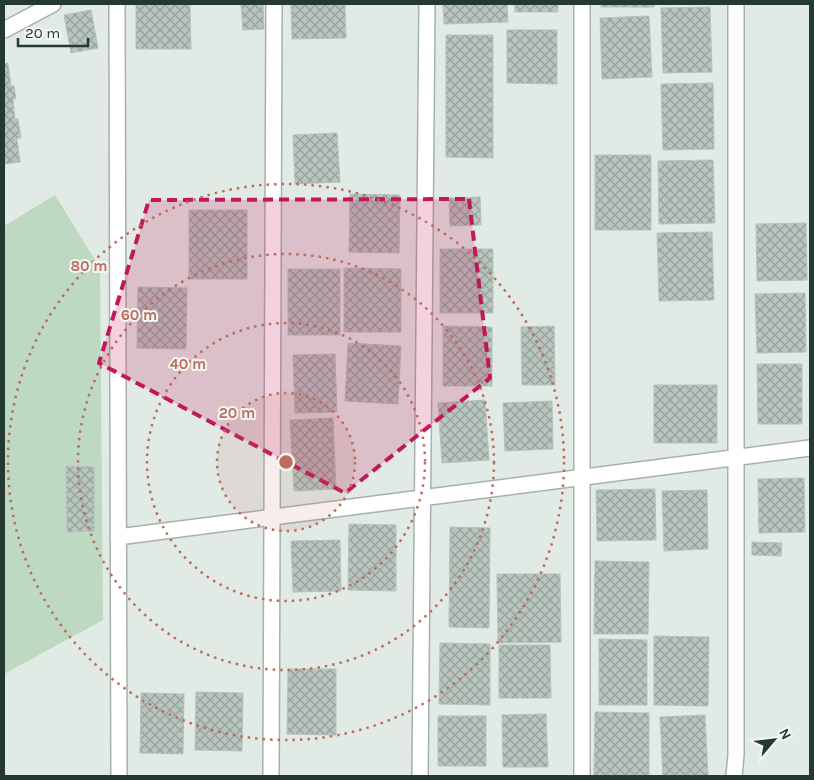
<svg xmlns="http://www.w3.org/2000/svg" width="814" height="780" font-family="Karla,sans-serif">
<defs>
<pattern id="building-cross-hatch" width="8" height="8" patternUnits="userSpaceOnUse" patternTransform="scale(1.25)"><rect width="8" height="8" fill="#b8c5be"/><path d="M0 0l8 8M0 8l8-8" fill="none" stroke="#95a19b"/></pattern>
</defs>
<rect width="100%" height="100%" fill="#e2eae6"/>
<path fill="#bdd9c1" d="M55,195L100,268L103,620L4,674V226Z"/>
<path fill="url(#building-cross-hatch)" stroke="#b5c3bc" d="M136,4H190L191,49H136Z
M241,4H263L264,29L243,30Z
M291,4H345L346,38L292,39Z
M443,4H507L508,22L444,24Z
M515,4H558V12H515Z
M601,4H654V7H601Z
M710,7L712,72L663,73L661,8Z
M91,10L98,48L71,53L64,15Z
M649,16L652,77L602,79L600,18Z
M507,30H557V84L507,83Z
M446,35H493V158L446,157Z
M8,63L11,86H14L16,99H13L15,119H18L21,138H17L20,162L4,164V64Z
M713,83L714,149L663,150L661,84Z
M337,133L340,182L295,184L293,135Z
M595,155H651V230H595Z
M713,160L715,223L659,224L658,161Z
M350,194L400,195L399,253L349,252Z
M480,197L481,225L450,226L449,198Z
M189,210H247V279H189Z
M806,223L807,280L757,281L756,224Z
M712,232L714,300L659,301L657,233Z
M440,249H493V313H440Z
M344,268L401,269V332H344Z
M288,269H340V335H288Z
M138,287L187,288L186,349L137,348Z
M805,293L806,352L757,353L755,294Z
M443,326L492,327V386H443Z
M554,326L555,385H522L521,327Z
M348,343L401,346L398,404L345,401Z
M335,354L337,412L295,413L293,355Z
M757,364H802V424H758Z
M654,385H717V443H654Z
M485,400L489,460L442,463L438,403Z
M552,401L553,449L505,451L503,403Z
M333,418L336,489L294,491L290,420Z
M66,466L94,467V531L67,532Z
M804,478L805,532L759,533L758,479Z
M655,489L656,540L597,541L596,490Z
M707,490L708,549L664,551L662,491Z
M349,524L396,525V591L348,590Z
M450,527L490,528L489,628L449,627Z
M340,540L341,591L293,592L291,541Z
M752,542L782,543L781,556L752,555Z
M595,561L649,562L648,634H594Z
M497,574H560L561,642L498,643Z
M654,636L709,637L708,706L654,705Z
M599,639L647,640V705H599Z
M440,643L490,644V705L439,704Z
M499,645H550L551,698H499Z
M288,669H336V735L287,734Z
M196,692L243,693L242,751L195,750Z
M141,693L184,694L183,754L140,753Z
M595,712L649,713V776H594Z
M546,714L548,767H503L502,715Z
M705,715L708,776H663L660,717Z
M438,716H486V766H438Z"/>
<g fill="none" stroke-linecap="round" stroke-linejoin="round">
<defs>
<path id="minor" d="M117,4L119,776
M4,30L53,4
M118,537L810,448
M271,776L274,4
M420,776L427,4
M582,776V4
M734,776L736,755V4"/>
</defs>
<use href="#minor" stroke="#a5b1ac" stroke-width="18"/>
<use href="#minor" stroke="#fff" stroke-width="15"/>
</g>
<path fill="#c2185b" fill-opacity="0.2" stroke="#c2185b" stroke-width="4" stroke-dasharray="10 6" stroke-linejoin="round" d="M469,199L490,378L345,493L99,363L149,200Z"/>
<circle cx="286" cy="462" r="69" fill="#bd6b5d" fill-opacity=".12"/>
<g fill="none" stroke="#bd6b5d" stroke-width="2.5" stroke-dasharray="2.5 5">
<circle cx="286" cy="462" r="69"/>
<circle cx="286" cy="462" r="139"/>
<circle cx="286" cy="462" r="208"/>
<circle cx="286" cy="462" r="278"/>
</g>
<circle cx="286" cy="462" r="8" fill="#bd6b5d" stroke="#f2f7f4" stroke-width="2.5"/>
<g font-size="15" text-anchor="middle" font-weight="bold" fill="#bd6b5d" stroke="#f2f7f4" stroke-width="4" stroke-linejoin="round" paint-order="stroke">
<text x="89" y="271">80 m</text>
<text x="139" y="320">60 m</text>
<text x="188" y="369">40 m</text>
<text x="237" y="418">20 m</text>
</g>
<rect width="814" height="780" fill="none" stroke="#243931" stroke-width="10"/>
<g transform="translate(774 740) rotate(62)" stroke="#f2f7f4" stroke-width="4" paint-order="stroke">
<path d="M0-4L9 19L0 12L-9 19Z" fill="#243931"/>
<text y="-8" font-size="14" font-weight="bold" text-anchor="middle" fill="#243931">N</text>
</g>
<path d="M18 38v8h70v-8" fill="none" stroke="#243931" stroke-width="2.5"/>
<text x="25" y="38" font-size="15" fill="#243931" stroke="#f2f7f4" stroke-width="4" paint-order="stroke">20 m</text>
</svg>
